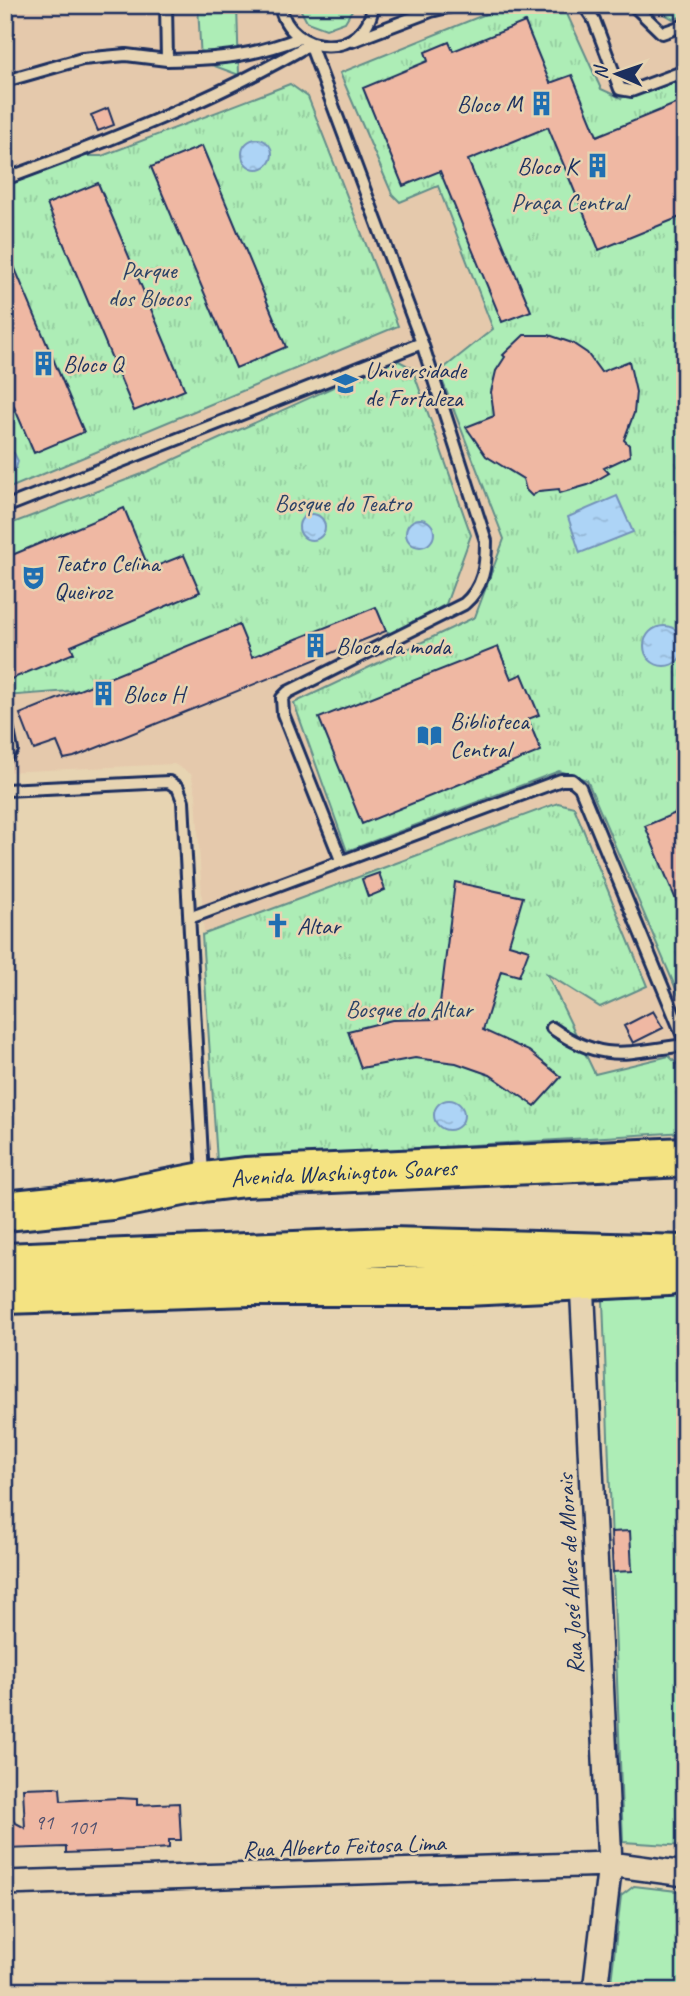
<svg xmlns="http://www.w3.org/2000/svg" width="690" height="1996" font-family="Caveat,sans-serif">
<defs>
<pattern id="park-tufts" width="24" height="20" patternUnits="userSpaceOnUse" patternTransform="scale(1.75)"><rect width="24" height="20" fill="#adedb6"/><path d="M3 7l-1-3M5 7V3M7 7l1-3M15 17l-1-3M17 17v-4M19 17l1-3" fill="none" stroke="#94cc9f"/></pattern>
<pattern id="water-ripples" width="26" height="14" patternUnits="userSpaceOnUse" patternTransform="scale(1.75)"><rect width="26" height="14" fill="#add4f6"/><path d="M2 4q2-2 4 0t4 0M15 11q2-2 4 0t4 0" fill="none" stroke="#94b6d5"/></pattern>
</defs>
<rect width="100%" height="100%" fill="#e7d4b2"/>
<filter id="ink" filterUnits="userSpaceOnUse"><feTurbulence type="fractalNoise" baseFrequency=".0143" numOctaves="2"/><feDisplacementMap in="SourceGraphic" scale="14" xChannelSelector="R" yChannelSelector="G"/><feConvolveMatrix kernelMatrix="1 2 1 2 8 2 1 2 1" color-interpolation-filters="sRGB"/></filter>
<g filter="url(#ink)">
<path fill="#e5c9ac" d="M5,5H685V1132L217,1161L196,794L191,774L174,764L5,772Z"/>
<path fill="#adedb6" stroke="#648e8a" stroke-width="2" d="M198,5H237L239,75L201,61Z
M298,5H355L345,22L326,29L307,22Z
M685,1295V1846L623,1842L603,1300Z
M634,1886L685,1892V1991H610L621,1896Z"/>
<path fill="url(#park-tufts)" stroke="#648e8a" stroke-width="2" d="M508,5H563L601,89L621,98L685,74V1010L587,780L559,771L347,851L294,703L475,617L504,539L439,372L493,329L438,186L400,202L392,194L340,73Z
M649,5H685V16L673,19Z
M290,84L308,97L398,326L5,490V184L78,156H102Z
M395,359L412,368L471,535L446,604L392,634L386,631L376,608L270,651L279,675L5,696V526L142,474Z
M558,803L574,807L647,986L600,1007L547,974L595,1074L669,1056L685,1072V1132L217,1161L202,935Z"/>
<path fill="url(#water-ripples)" stroke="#7392b9" stroke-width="2" d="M242 154a15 15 0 1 1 30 0a15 15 0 1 1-30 0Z
M5,450L14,453L18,461L16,468L6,474Z
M617,496L633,532L580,553L568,517Z
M299 527a13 13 0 1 1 26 0a13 13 0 1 1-26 0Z
M406 533a14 14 0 1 1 28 0a14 14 0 1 1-28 0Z
M644 646a20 20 0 1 1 40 0a20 20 0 1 1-40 0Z
M434 1115a15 15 0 1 1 30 0a15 15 0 1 1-30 0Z"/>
<path fill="#efb8a3" stroke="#1b2f5e" stroke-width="2" d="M525,22L550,83L572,75L597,136L685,100V215L599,250L548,127L468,160L531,311L502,322L440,171L403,186L363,88L428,61L425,52L449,42L453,51Z
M108,108L114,125L98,131L91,115Z
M202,146L286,347L236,368L151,167Z
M98,183L185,390L134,411L47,204Z
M5,245L84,432L34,453L5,386Z
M524,335H549L572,343L587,353L601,372L629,361L636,392L634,413L624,440L629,445L630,456L604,468L609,473L588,485L560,493L559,489L539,491L532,496L526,490L523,479L486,456L466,427L494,416L491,392L496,371L505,357L503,355Z
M124,508L149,569L184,555L200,592L71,646L74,653L9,680L5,672V558Z
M376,607L386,631L74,757L64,759L57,742L34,750L20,714L239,625L252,657Z
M498,647L511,679L522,674L539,715L528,719L541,751L362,824L319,718Z
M685,809V919H684L645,826Z
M379,873L385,890L368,897L362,879Z
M455,882L523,897L509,944L529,950L519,976L501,971L483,1030L529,1051L561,1077L535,1106L490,1075L456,1063L415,1058L361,1068L348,1031L392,1020L438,1019Z
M653,1011L663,1028L633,1043L624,1026Z
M630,1531L632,1571L613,1572L611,1532Z
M55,1787L60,1788L61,1801L118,1798L137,1799V1805L179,1803L181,1840H169V1848L140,1850L66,1853V1847L5,1849V1817L25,1828L23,1788Z"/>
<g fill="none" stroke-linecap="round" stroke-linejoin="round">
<defs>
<path id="lane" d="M166,5L167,60C219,59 250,57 300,38
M280,5C289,58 367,60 373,5
M584,5L594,20L620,89L631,91L685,71
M633,5L662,33L685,25
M352,41L431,11L456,5
M5,81L82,59L126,55L167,60
M5,179C109,141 214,100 310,44L422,343L486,541C486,566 484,587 464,604L288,692L282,698L283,714L341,860
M5,507L422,343
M5,716L12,750L5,757
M5,790L169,782L178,788L183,801L203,1176
M192,917L561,780H572L580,787L685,1041
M552,1028C603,1064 627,1052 685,1045"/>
<path id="street" d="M582,1281L610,1864L595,1991
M5,1883L610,1864L685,1874"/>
<g id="highway">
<path id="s1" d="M5,1211L111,1200L203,1182L245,1177L685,1157"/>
<path d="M5,1263L390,1247L685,1255"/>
<path d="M5,1294L249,1286H466L668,1276"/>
</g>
</defs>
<use href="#lane" stroke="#1b2f5e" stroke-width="16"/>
<use href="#street" stroke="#1b2f5e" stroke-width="28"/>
<use href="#highway" stroke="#1b2f5e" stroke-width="44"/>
<use href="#lane" stroke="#e7d4b2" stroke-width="10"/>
<use href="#street" stroke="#e7d4b2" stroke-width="23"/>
<use href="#highway" stroke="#f4e382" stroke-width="38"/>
</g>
</g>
<defs>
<symbol id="building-bare" viewBox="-9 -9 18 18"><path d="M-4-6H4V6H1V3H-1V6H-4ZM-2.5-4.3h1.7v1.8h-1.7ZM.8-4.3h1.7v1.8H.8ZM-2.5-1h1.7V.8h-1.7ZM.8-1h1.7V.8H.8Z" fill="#1f6fb2" stroke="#e7d4b2" stroke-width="2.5" paint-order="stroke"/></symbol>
<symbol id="university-bare" viewBox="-9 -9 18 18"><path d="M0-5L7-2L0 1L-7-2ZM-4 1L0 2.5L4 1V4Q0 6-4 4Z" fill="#1f6fb2" stroke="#e7d4b2" stroke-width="2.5" paint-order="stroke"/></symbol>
<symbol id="theatre-bare" viewBox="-9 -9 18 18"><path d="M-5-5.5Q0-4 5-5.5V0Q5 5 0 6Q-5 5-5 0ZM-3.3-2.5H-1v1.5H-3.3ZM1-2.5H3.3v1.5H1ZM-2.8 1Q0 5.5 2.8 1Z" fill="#1f6fb2" stroke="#e7d4b2" stroke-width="2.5" paint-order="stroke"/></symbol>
<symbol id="library-bare" viewBox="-9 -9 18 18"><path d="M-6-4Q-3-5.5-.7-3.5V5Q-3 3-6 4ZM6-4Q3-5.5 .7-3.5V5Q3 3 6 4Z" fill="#1f6fb2" stroke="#e7d4b2" stroke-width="2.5" paint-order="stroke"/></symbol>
<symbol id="church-bare" viewBox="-9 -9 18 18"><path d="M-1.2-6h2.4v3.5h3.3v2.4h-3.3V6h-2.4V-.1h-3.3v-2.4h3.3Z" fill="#1f6fb2" stroke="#e7d4b2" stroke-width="2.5" paint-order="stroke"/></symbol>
</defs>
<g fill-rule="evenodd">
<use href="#building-bare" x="524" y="86" width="35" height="35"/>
<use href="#building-bare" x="580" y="148" width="35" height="35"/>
<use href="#building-bare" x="26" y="346" width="35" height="35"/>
<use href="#university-bare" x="328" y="366" width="35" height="35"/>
<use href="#theatre-bare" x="16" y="560" width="35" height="35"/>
<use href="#building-bare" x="298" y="628" width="35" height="35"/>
<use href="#building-bare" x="86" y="676" width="35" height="35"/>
<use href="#library-bare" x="412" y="718" width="35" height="35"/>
<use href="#church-bare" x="260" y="908" width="35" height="35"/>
</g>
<g text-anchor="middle" stroke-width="5" stroke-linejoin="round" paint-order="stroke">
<g font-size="21" fill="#50516f">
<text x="44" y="1829">91</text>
<text x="82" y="1834">101</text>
</g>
<g font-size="24" fill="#1b2f5e" stroke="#e7d4b2" text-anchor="start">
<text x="522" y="112" text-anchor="end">Bloco M</text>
<text x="577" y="174" text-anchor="end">Bloco K</text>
<text x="63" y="372">Bloco Q</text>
<text x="365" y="378">Universidade<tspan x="365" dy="28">de Fortaleza</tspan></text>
<text x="54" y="571">Teatro Celina<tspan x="54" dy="28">Queiroz</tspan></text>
<text x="336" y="654">Bloco da moda</text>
<text x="123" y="702">Bloco H</text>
<text x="450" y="729">Biblioteca<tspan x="450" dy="28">Central</tspan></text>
<text x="297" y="934">Altar</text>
</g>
<g font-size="24" fill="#2a4267" stroke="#e7d4b2">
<text x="569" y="210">Praça Central</text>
<text x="149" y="278">Parque<tspan x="149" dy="28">dos Blocos</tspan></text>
<text x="343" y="511">Bosque do Teatro</text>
<text x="409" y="1017">Bosque do Altar</text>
</g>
<g font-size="24" fill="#1b2f5e" stroke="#e7d4b2">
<text dy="8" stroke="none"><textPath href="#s1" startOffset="341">Avenida Washington Soares</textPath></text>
<text transform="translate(570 1574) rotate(-93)" y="8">Rua José Alves de Morais</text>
<text transform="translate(344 1846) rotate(-2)" y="8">Rua Alberto Feitosa Lima</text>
</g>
</g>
<rect width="690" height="1996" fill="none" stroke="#e7d4b2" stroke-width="28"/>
<rect x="14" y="14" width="662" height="1968" fill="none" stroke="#1b2f5e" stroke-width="2.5" filter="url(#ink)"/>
<g transform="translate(617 74) rotate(272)" stroke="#e7d4b2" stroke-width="5" paint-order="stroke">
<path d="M0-5L12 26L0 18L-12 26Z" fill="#1b2f5e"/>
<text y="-10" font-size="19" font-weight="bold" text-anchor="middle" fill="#1b2f5e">N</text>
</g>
</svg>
